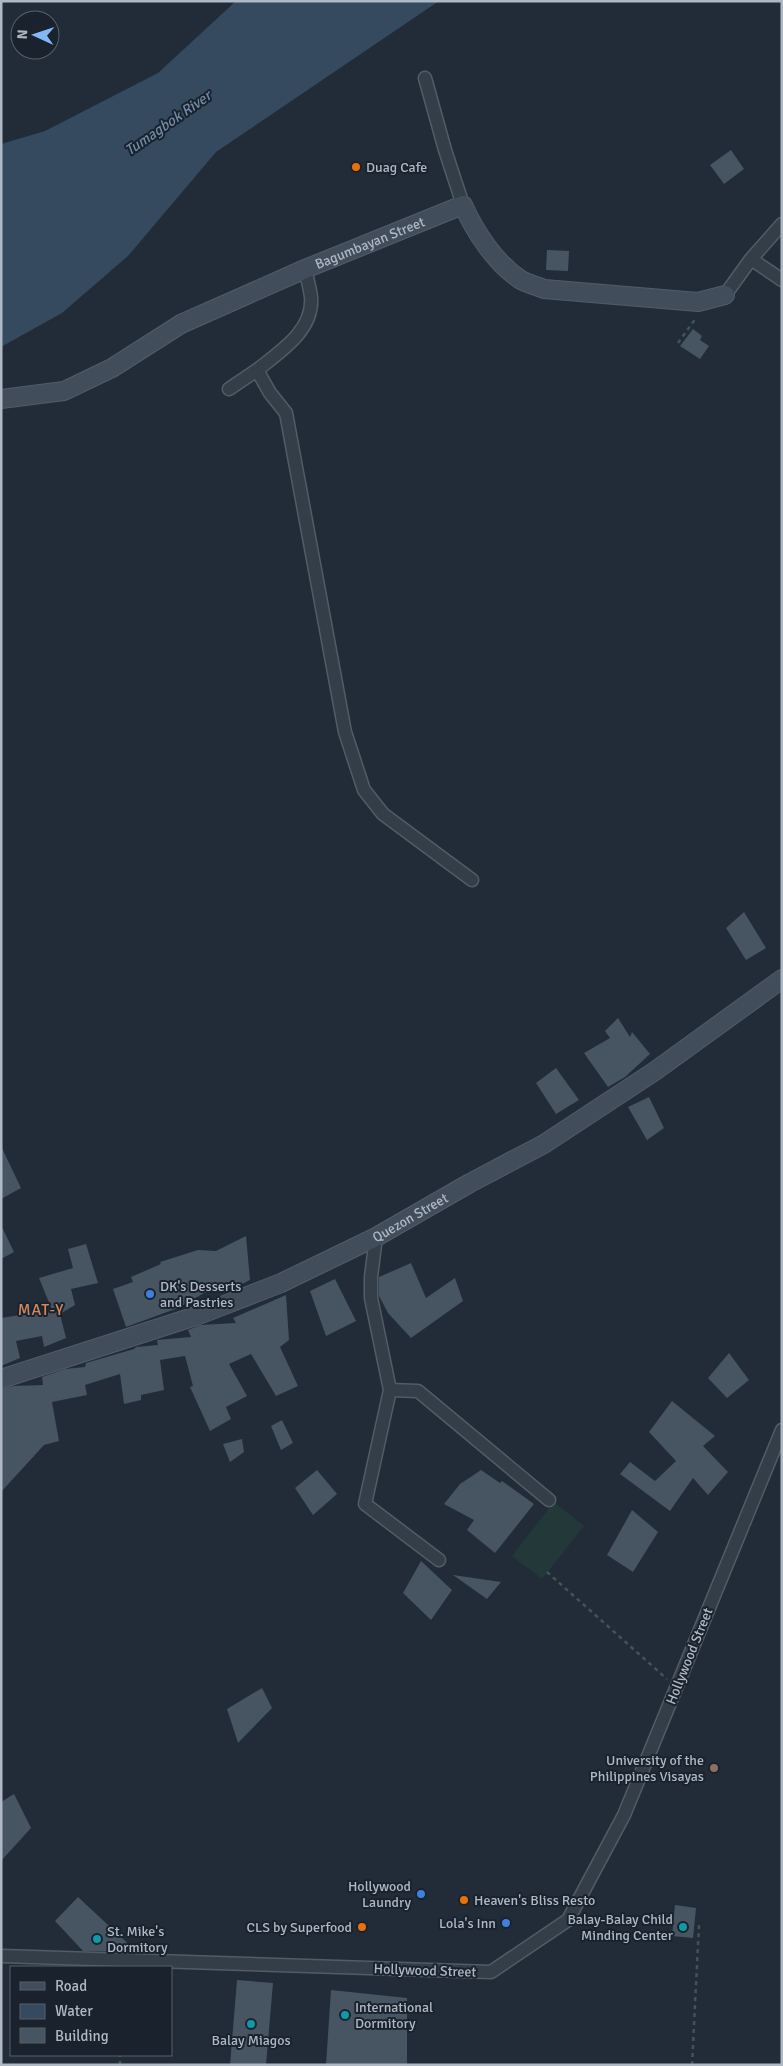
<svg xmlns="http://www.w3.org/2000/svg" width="783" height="2066" font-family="Signika,sans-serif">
<rect width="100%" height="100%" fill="#212c38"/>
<path fill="#233839" d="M554,1502L584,1526L542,1579L512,1556Z"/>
<path fill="#35495f" d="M236,1H439L216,152L128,256L62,313L1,347V144L45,131L158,73Z"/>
<path fill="#475462" d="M731,150L744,169L724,184L710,165Z
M547,250L569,251L568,271L546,270Z
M693,329L702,336L700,340L709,346L700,359L680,346Z
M744,912L766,948L746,960L726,928Z
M618,1018L630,1037L632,1032L650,1054L625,1077L608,1087L584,1053L610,1038L605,1031Z
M556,1068L579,1100L556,1114L536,1083Z
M649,1097L664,1128L647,1140L628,1107Z
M1,1146L21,1188L1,1199Z
M1,1225L14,1252L1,1259Z
M246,1236L250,1280L236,1287L204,1293L178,1308L126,1327L113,1289L133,1282L131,1277L161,1264L160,1262L198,1250L216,1251Z
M86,1244L98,1283L71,1289L75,1305L60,1314L66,1338L44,1347L42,1336L16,1341L20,1358L1,1366V1318L52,1310L39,1278L73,1268L68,1249Z
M411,1263L426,1298L455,1278L463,1301L411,1338L388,1313L379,1296V1277Z
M335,1279L356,1321L326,1336L310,1291Z
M286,1295L289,1340L280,1347L298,1386L276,1396L251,1354L229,1364L247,1396L226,1407L231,1419L210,1431L190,1387L193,1386L185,1356L160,1360L164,1390L141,1395V1400L124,1404L120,1374L85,1385L87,1395L52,1402L59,1441L44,1445L1,1492V1389L13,1386L43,1385L42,1377L65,1369L85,1367L86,1363L134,1349L136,1347L158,1345L157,1340L191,1337L188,1330L201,1325L236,1323L233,1318Z
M729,1353L749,1380L727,1398L708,1378Z
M672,1401L715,1436L703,1446L728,1472L708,1495L693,1478L670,1511L620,1474L630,1462L655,1481L676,1461L649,1432Z
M282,1420L293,1443L281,1450L271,1426Z
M242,1439L244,1452L230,1462L223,1444Z
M317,1470L337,1494L313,1515L295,1488Z
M481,1470L500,1483L502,1481L534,1504L495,1553L467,1530L474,1520L444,1504L460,1484Z
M632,1510L658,1532L633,1572L607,1555Z
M421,1561L452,1590L431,1620L403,1593Z
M453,1575L501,1582L487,1599Z
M262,1688L272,1708L238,1743L227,1709Z
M14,1794L31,1828L1,1861V1802Z
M78,1897L137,1952L83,1951L55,1921Z
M675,1905L696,1908L693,1938L672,1936Z
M237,1980L273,1983L266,2065H230Z
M331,1990L407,1998V2065H326Z"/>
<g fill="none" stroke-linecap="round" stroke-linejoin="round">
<defs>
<path id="street" d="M425,78L445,150L463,205
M751,259L782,280
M305,269C307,278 310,288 311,297C314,330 281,351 257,370L270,393L286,413L345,732L364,790L383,814L472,880
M725,295L751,259L782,224
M229,389L257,370
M376,1237L371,1277V1298L390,1390L418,1391L549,1500
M390,1390L365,1504L439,1560
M1,1956L491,1972L568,1920L624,1815L782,1430"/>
<g id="secondary">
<path id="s1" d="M1,399L64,391L112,368L181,324L305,269L463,205C475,232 496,264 521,280C528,284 537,286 544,289L698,302L725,295"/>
<path id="s2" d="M1,1379L196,1316L281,1283L376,1237L470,1183L544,1144L655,1071L782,979"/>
</g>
</defs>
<use href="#street" stroke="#525c66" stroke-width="15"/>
<use href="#secondary" stroke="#525c66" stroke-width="20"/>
<path stroke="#405556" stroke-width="2.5" stroke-dasharray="4 4" stroke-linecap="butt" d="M678,343L696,318
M547,1572L667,1679
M120,2065V2055
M692,2065L699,1925"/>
<use href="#street" stroke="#343e48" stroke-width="12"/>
<use href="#secondary" stroke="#424d5b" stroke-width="18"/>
</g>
<g fill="#e8710a" stroke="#1a232d" stroke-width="2">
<circle cx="356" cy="167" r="5"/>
<circle cx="464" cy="1900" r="5"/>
<circle cx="362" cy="1927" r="5"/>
</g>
<g fill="#3f7fe0" stroke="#1a232d" stroke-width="2">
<circle cx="150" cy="1294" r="5"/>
<circle cx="421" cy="1894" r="5"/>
<circle cx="506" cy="1923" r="5"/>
</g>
<circle fill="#8d6e63" stroke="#1a232d" stroke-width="2" cx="714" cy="1768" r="5"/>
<g fill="#0f9aa8" stroke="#1a232d" stroke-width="2">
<circle cx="683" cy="1927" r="5"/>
<circle cx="97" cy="1939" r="5"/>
<circle cx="345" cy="2015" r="5"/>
<circle cx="251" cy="2024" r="5"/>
</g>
<g text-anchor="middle" stroke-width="4" stroke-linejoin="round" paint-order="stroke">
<g font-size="14" fill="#afb9c5" stroke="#1a232d" text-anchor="start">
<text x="366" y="172">Duag Cafe</text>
<text x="160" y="1291">DK's Desserts<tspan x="160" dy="16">and Pastries</tspan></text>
<text x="704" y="1765" text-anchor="end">University of the<tspan x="704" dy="16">Philippines Visayas</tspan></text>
<text x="411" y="1891" text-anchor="end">Hollywood<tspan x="411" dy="16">Laundry</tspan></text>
<text x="474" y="1905">Heaven's Bliss Resto</text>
<text x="673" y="1924" text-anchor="end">Balay-Balay Child<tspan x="673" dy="16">Minding Center</tspan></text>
<text x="496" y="1928" text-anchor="end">Lola's Inn</text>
<text x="352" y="1932" text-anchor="end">CLS by Superfood</text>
<text x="107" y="1936">St. Mike's<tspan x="107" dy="16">Dormitory</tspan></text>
<text x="355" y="2012">International<tspan x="355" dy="16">Dormitory</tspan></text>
<text x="251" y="2045" text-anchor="middle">Balay Miagos</text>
</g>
<g font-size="14" fill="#afb9c5" stroke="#1a232d">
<text dy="5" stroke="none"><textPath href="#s1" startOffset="404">Bagumbayan Street</textPath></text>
<text dy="5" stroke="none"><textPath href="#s2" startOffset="441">Quezon Street</textPath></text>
<text transform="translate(689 1656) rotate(-68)" y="5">Hollywood Street</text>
<text transform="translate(425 1970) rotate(2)" y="5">Hollywood Street</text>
</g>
<g font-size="15" font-style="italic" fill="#708ba9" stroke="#1a232d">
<text transform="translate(168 123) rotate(-35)" y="5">Tumagbok River</text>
</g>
<g font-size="16" letter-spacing="1" fill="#d1885d" stroke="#1a232d">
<text x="41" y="1315">MAT-Y</text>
</g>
</g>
<rect width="783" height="2066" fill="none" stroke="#afb9c5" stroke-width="5"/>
<rect x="10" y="1966" width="162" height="90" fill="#1a232d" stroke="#565f6a"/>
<rect x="20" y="1982" width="25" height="8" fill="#424d5b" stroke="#565f6a"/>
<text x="55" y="1991" font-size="15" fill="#afb9c5">Road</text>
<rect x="20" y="2004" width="25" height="15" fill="#35495f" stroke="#565f6a"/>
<text x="55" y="2016" font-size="15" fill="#afb9c5">Water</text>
<rect x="20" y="2028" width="25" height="15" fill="#475462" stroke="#565f6a"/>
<text x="55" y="2041" font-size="15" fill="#afb9c5">Building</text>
<g transform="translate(35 35) rotate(273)"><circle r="24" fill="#1a232d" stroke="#565f6a"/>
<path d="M0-4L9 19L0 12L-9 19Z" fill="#83b7f6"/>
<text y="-8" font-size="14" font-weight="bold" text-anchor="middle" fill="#afb9c5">N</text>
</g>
</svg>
